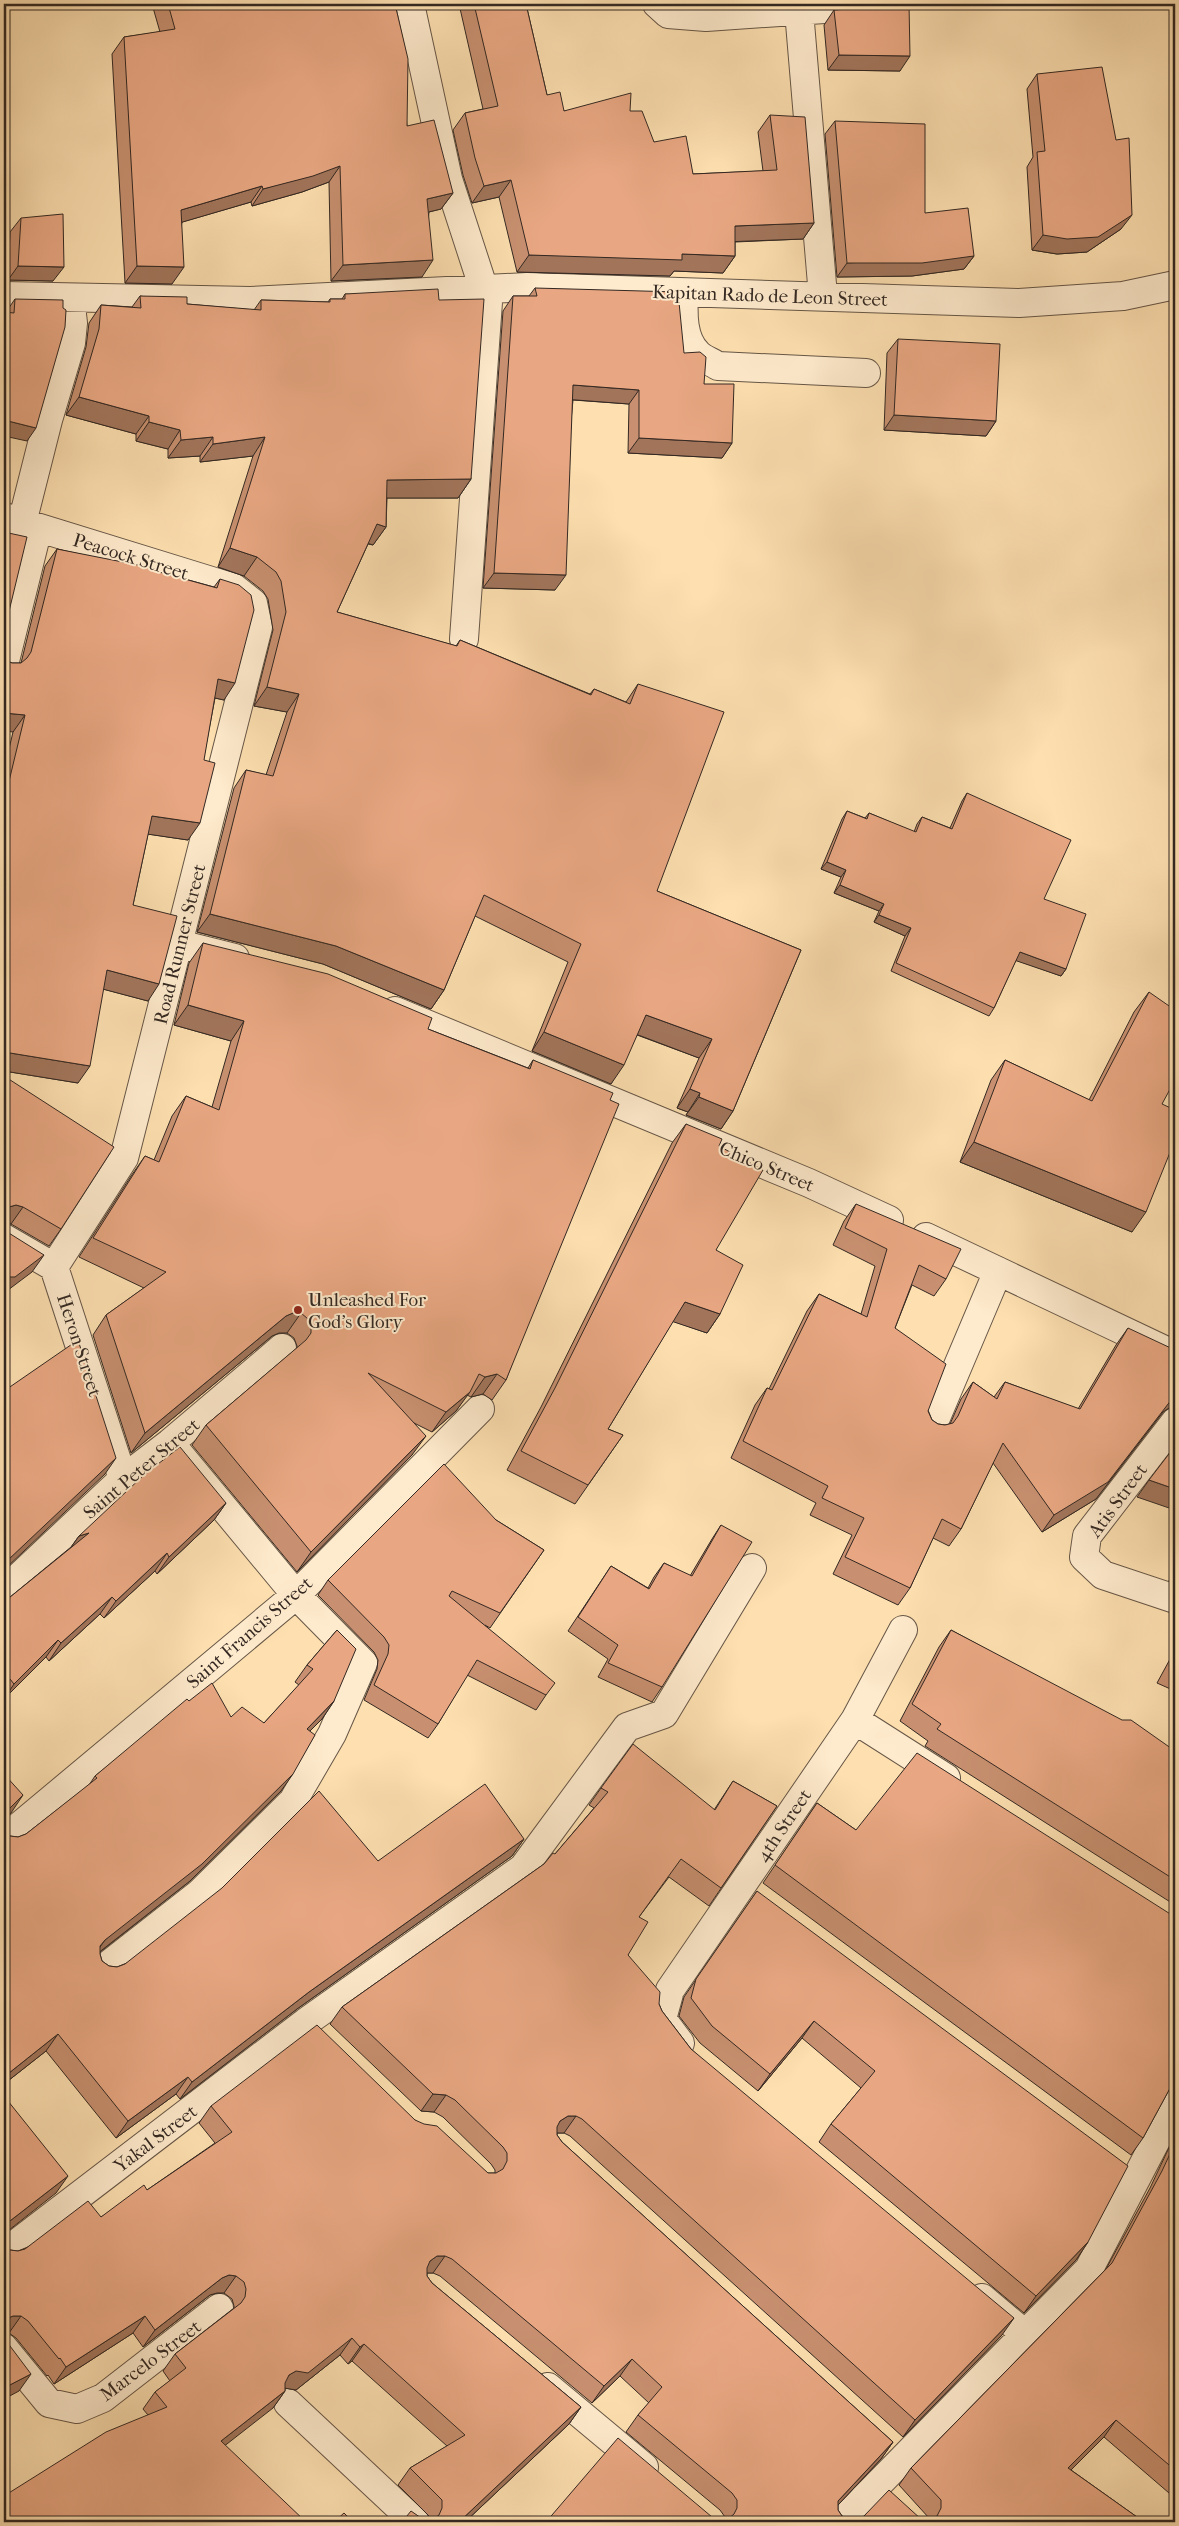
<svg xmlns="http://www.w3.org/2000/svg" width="1179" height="2526" font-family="'IM FELL French Canon',serif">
<rect width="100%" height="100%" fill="#fddfb0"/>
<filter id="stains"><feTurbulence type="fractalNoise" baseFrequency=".004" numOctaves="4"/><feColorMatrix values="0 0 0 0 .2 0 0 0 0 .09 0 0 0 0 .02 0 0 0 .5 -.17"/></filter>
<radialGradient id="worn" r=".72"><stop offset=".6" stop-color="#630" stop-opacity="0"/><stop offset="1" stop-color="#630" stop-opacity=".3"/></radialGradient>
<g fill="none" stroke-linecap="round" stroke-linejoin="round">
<defs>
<path id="minor" d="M410,4L448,179L488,302L464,639
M657,4L668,14L706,17L884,5
M799,11L823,296
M684,294C683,313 682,339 698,354C703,359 712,362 718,366L866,373
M4,296L250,301L527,287L1019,303L1123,296L1175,285
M4,517L234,588L253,603L258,627L124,1158L54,1267
M22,523L48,420L71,343L73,323L70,298
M4,665L38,528
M179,944L235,958
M395,1011L809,1183L889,1220
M926,1237L1175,1355
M4,1238L54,1267L123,1479
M1175,1422L1087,1536L1084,1557L1103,1575L1175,1599
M932,1427L998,1271
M4,1591L123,1479L170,1443L282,1348
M855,1720L946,1778
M4,1839L296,1595L480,1409
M103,1969L200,1893L293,1801L332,1734L363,1663L296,1595L170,1443
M680,2043L662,2019L670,1990L855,1720L903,1630
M4,2253L306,2022L523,1868L627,1727L664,1714L752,1568
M982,2298L1025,2334
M4,2348L49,2403L77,2409L103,2398L219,2308
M548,2387L644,2467
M288,2403L415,2522
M841,2522L1089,2269L1175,2104"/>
</defs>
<use href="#minor" stroke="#665646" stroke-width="30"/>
<use href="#minor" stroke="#feeacc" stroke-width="28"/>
</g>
<path fill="#c89070" stroke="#332822" d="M152,4H395L407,126L453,193L441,209L429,212L422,277L331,281L329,182L302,192L252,206L251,202L182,222L172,284L125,283L112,54L124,37L160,32Z
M459,4H526L547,95L564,111H630L654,142L693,174L763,171L758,132L770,115L814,223L803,239L735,242V256L723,273L674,271L670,276L517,272L499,197L472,203L463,175L453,130L465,113L483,109Z
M896,6L900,71L828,70L824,25L834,10Z
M1037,74L1116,140L1121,229L1087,252L1057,254L1032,250L1027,167L1033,157L1027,89Z
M835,121L925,213L974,256L964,269L912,276L837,277L825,134Z
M21,218L53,281L8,280L10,232Z
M535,288L684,353L704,384L732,443L722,458L628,453L629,404L573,400L555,590L483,588L503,311L513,296H529Z
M345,294L439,300L471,479L458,498H387L386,527L373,545L368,544L337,612L456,646L460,640L590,694L594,689L626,702L638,684L657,891L801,950L733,1111L721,1129L686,1115L688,1112L677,1108L699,1058L637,1035L611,1084L532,1051L568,962L475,916L444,990L431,1009L323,964L197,932L234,788L246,770L266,775L287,712L254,706L273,630L268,599L263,591L244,576L218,567L253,456L200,462V456L168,458V449L136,441V434L66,415L86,347L89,323L101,305L132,307L140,296L187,304L254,310L261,300L328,302L330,299H342Z
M15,299L27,441L6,312Z
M898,339L996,421L986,436L884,430L887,353Z
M57,549L152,570L214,587L220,579L224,700L215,698L188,840L148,834L133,905L148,1001L103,989L78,1083L4,1071V770L13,732L5,660L12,663H21L45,566Z
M967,793L1044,899L1066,969L1061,976L1016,960L994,1008L989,1016L891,971L905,936L874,922L879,911L834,893L841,877L821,869L842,819L847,811L865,818L869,813L914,832L917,824L922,817L950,828L962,801Z
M203,943L428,1029L528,1068L533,1060L610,1100L506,1380L492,1400L483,1394L471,1397L467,1395L456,1411L432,1432L414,1423L412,1455L297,1572L192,1445L206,1425L297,1348V1346L294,1338L287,1333H279L272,1336L131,1453L93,1335L106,1315L144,1288L79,1257L131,1176L145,1156L154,1160L172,1116L186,1096L212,1107L231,1041L174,1025L189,963Z
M1149,992L1162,1104L1132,1232L960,1162L991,1080L1005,1060L1089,1100L1134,1012Z
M4,1076L61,1229L49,1246L11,1224L5,1222Z
M686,1124L719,1146L716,1250L720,1314L707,1333L673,1321L608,1429L623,1435L575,1504L507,1470L541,1407L672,1143Z
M856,1204L946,1279L934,1296L912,1285L895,1328L932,1420L938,1424L945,1425L950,1424L961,1399L973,1382L994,1397L1005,1382L1078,1409L1116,1345L1128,1328L1169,1408L1163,1412L1096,1499L1042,1532L993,1463L961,1529L949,1546L933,1538L910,1588L898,1605L833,1574L852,1535L810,1515L816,1503L731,1458L755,1405L767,1388L769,1389L807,1311L819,1294L861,1314L875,1266L833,1245L844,1221Z
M226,1503L214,1520L157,1574L155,1571L104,1618L100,1614L49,1661L46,1657L4,1699V1602L71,1547L79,1536Z
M496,1520L544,1550L490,1628L485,1625L546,1695L536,1710L467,1675L438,1724L428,1738L364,1700L377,1669L378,1660L374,1652L318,1595L328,1580Z
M721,1525L662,1687L652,1702L598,1677L608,1659L568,1631L611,1566L648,1588L654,1577L664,1563L690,1576L712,1539Z
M1175,1564V1583L1169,1581Z
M337,1630L334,1701L322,1719L310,1731L281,1791L190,1881L100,1952V1954L102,1961L109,1966L117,1967L378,1861L524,1839L512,1856L297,2009L180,2099L176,2094L116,2138L46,2051L4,2084V1831L10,1836L18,1837L26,1834L89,1785L95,1776L189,1701L231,1717L264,1723L299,1685L295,1682L307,1665Z
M951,1630L1175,1751V1905L925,1746L928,1741L900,1721L939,1647Z
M1175,1650V1691L1157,1683Z
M733,1781L777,1806L709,1906L669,1877L639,1917L628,1955L659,2004L662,2011L691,2049L1002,2335L903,2437L570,2136L564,2133H557V2135L562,2142L893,2442L881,2459L838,2505V2510L842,2516L850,2520H929V2518L899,2485L911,2468L1106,2269L1150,2188L1175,2135V2485L1169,2493L1104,2437L1071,2470L1144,2522H546L712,2517L720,2520H725V2517L720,2510L626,2432L638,2415L649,2403L620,2376L592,2403L440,2276L433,2273H427V2276L432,2283L581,2407L569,2424L465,2522L424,2520H430V2517L398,2485L410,2468L447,2446L352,2361L348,2364L340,2355L296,2390L285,2388V2391L273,2408L148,2415L143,2409L155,2392L170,2381L163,2371L175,2354L234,2308V2306L232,2299L224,2293H217L210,2295L143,2347L133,2333L54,2384L48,2375L47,2376L16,2338L9,2333H4V2245L10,2250L18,2251L101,2217L147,2190L215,2143L199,2123L211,2106L415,2120L488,2173H495V2170L491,2164L443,2117L434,2112L421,2111L330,2024L342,2007L544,1864L555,1854L594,1808L589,1805L601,1788L714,1810Z
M817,1803L856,1830L1174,2088L1169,2090L1143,2138L1131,2155L763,1883Z
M757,1891L1088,2242L1076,2260L1024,2313L819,2142L831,2124L861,2088L802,2038L758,2091L700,2043L679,2016L684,1997Z"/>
<path fill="#a2755b" stroke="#332822" d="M839,55L910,56L900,71L828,70Z
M340,166L329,182L302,192L252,206L263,189Z
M511,180L499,197L472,203L484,186Z
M262,186L251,202L169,226L181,210Z
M453,193L441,209L416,215L427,199Z
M1132,215L1121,229L1087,252L1057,254L1032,250L1043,235Z
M814,223L803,239L723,242L735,226Z
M682,254L735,256L723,273L674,271L670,276L517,272L529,255Z
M974,256L964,269L912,276L837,277L847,263Z
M433,260L422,277L331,281L343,265Z
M18,266L64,267L53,281L8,280Z
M137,266L184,267L172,284L125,283Z
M573,385L639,390L629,404L563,399Z
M79,397L149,416L136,434L66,415Z
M894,415L996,421L986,436L884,430Z
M4,420L36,428L27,441L4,436Z
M149,422L180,430L168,449L136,441Z
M213,437L200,456L168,458L181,440Z
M265,437L253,456L200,462L213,444Z
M639,438L732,443L722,458L628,453Z
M471,479L458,498H374L387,480Z
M377,524L386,527L373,545L364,542Z
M230,548L257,557L244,576L218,567Z
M494,573L566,575L555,590L483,588Z
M218,679L235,683L224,700L206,696Z
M267,687L299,694L287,712L254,706Z
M4,713L25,715L13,732L4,731Z
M152,816L200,823L188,840L140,833Z
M827,862L846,870L841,877L821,869Z
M840,885L884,904L879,911L834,893Z
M210,914L336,946L444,990L431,1009L323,964L197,932Z
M879,915L911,928L905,936L874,922Z
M1020,952L1066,969L1061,976L1014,960Z
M107,970L159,984L148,1001L95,987Z
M188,1005L244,1021L231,1041L174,1025Z
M646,1015L712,1039L699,1058L633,1033Z
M544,1032L624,1065L611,1084L532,1051Z
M4,1052L90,1066L78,1083L4,1071Z
M690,1089L700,1093L688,1112L677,1108Z
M699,1097L733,1111L721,1129L686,1115Z
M974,1142L1146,1212L1132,1232L960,1162Z
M16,1205L23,1207L11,1224L4,1223V1212L9,1207Z
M44,1255L32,1272L4,1293V1277Z
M685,1302L720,1314L707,1333L671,1321Z
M293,1313H301L287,1333H279L272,1336L131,1453L145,1433L286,1316Z
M497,1374L483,1394L471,1397L485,1377Z
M470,1392L456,1411L432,1432L446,1412Z
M1175,1395V1407L1169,1408L1163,1412L1096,1499L1042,1532L1054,1515Z
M426,1436L412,1455L297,1572L311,1552Z
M116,1458L105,1474L4,1570V1561Z
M1149,1480L1175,1489V1510L1137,1497Z
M226,1503L214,1520L157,1574L169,1557Z
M89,1533L67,1553L79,1536Z
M167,1553L155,1571L104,1618L116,1601Z
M112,1597L100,1614L49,1661L61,1643Z
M58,1640L46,1657L4,1699L14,1684Z
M334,1701L322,1719L295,1746L307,1729Z
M293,1774L281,1791L190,1881L93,1957L105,1940Z
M23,1795L11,1813L4,1820V1814Z
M524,1839L512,1856L297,2009L180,2099L192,2082L309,1992Z
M814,2021L802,2038L758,2091L770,2074Z
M58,2034L46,2051L4,2084V2077Z
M188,2077L176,2094L116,2138L128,2121Z
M1175,2078V2089L1166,2091Z
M433,2094L446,2095L434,2112L421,2111Z
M568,2116H576L564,2133H556L548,2138L560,2121Z
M68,2176L56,2193L4,2234V2227L6,2224Z
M1088,2242L1076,2260L1024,2313L1036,2296Z
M437,2256H445L433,2273H425L418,2278L430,2261Z
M229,2275L236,2276L224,2293H217L210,2295L143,2347L155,2330L222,2278Z
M13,2316H21L9,2333H4V2322L6,2319Z
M145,2316L133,2333L54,2384L66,2367Z
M1014,2318L1002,2335L903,2437L915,2420Z
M352,2338L340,2355L296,2390L284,2388L277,2392L289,2375Z
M364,2344L352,2361L348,2364L360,2347Z
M632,2359L620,2376L592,2403L604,2386Z
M31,2374L19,2391L4,2399V2388Z
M285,2391L273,2408L209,2458L221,2441Z
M581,2407L569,2424L465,2522H459Z
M1116,2420L1104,2437L1056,2485L1068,2468Z
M893,2442L881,2459L826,2518L838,2501Z"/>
<path fill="#e8a782" stroke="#332822" d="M168,4H395L408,59L407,126L434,120L453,193L427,199L433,260L343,265L340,166L313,176L263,189L262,186L181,210L184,267L137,266L124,37L175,29Z
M474,4H526L547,95L560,92L564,111L631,93L630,111H642L654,142L686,136L693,174L777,170L770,115L805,117L814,223L735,226V256L682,254V260L529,255L511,180L484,186L475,158L465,113L498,106Z
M901,4H909L910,56L839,55L834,10L896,6Z
M1102,67L1116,140L1129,138L1132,215L1098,237L1067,239L1043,235L1037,152L1045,151L1037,74Z
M835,121L925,124V213L968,208L974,256L922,263H847Z
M63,214L64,267L18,266L21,218Z
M535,288L678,292L684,353L700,352L706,357L704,384H734L732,443L639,438V390L573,385L566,575L494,573L513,296H537Z
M438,289L439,300L484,299L471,479L387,480L386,527L377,524L337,612L457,646L460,640L591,695L594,689L630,704L638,684L724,712L657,891L801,950L733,1111L699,1097L700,1093L690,1089L712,1039L646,1015L624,1065L544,1032L581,944L484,895L444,990L336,946L210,914L246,770L273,776L299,694L267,687L286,612L281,581L276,572L257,557L230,548L265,437L213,444V437L181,440L180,430L149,422V416L79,397L99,329L101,305L141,308L140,296L187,297V304L261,310V300L330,302V299H345V294Z
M15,299L63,300V308L66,310L65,327L36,428L4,420V312L14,313Z
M898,339L1000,344L996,421L894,415Z
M4,532L27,537L4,632Z
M57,549L153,568L152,570L217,588L220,579L239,585L251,595L254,610L235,683L218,679L204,760L215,763L200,823L152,816L133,905L177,916L159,984L107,970L90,1066L4,1052V802L25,715L4,713V657L5,660L12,663H21L27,658L31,652Z
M967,793L1071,840L1044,899L1086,914L1066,969L1020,952L994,1008L896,963L911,928L879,915L884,904L840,885L846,870L827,862L847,811L867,819L869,813L916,832L922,817L952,829Z
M203,943L328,974L432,1018L428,1029L530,1069L533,1060L613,1093L610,1100L619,1104L506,1380L497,1374L485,1377L479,1374L470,1392L446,1412L368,1373L426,1436L311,1552L206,1425L306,1340L311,1333V1326L308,1319L301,1313H293L286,1316L145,1433L106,1315L166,1272L93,1238L145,1156L159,1162L186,1096L219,1110L244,1021L188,1005Z
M1149,992L1172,1008L1174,1030L1175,1031V1080L1162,1104L1175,1110V1140L1146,1212L974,1142L1005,1060L1092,1101Z
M4,1076L114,1147L61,1229L23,1207L16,1205L9,1207L4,1212Z
M686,1124L722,1139L719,1146L763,1170L716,1250L743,1265L720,1314L685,1302L608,1429L623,1435L588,1485L521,1451L555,1388Z
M856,1204L961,1249L946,1279L919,1265L895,1328L946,1364L928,1411L932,1420L938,1424L945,1425L953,1423L958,1416L973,1382L997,1399L1005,1382L1080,1409L1128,1328L1175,1350V1395L1108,1482L1054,1515L1003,1443L961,1529L942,1519L910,1588L845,1557L864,1518L822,1498L828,1486L743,1441L767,1388L772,1390L819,1294L867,1317L887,1249L845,1228Z
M4,1230L44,1255L15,1277H4Z
M78,1340L116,1458L8,1560L4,1561V1391Z
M1175,1446V1489L1149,1480Z
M180,1447L226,1503L169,1557L167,1553L116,1601L112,1597L61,1643L58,1640L14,1684L10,1679L4,1685V1602L89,1533L79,1536L145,1474Z
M444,1464L496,1520L544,1550L500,1613L452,1591L449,1596L555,1683L546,1695L477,1660L438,1724L374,1685L388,1654L389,1645L384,1637L328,1580Z
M721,1525L752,1542L662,1687L608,1663L618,1645L578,1617L611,1566L649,1589L664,1563L692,1576Z
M337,1630L356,1649L334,1701L307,1729L315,1735L293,1774L202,1864L105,1940L100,1946V1954L102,1961L109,1966L117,1967L125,1964L222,1888L319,1791L378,1861L485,1784L524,1839L309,1992L192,2082L188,2077L128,2121L58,2034L4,2077V1831L10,1836L18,1837L26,1834L97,1778L95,1776L187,1699L189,1701L212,1683L231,1717L242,1707L264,1723L313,1669L307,1665Z
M951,1630L1122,1720H1131L1175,1751V1880L937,1729L941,1724L912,1704Z
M1175,1654V1669L1169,1666Z
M633,1744L715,1810L733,1781L777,1806L721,1888L681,1859L639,1917L648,1922L628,1955L660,1992L659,2004L662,2011L691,2049L1014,2318L915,2420L582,2119L576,2116H568L560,2121L557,2127V2135L562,2142L893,2442L838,2501V2510L842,2516L850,2520H857L864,2516L889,2490L922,2520H930L937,2516L941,2508V2500L911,2468L1112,2263L1162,2171L1175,2143V2470L1116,2420L1068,2468L1144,2522H546L618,2438L712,2517L720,2520L728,2519L734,2514L737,2508V2500L732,2493L638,2415L662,2387L632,2359L604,2386L452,2259L445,2256H437L430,2261L427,2268V2276L432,2283L581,2407L459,2522H402L411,2511L424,2520H432L439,2515L442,2508V2500L410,2468L465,2435L364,2344L360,2347L352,2338L308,2373L296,2371L289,2375L285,2383V2391L221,2441L306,2522H4V2496L106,2432L167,2407L155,2392L186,2368L175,2354L241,2303L245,2297L246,2289L244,2282L236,2276L229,2275L222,2278L155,2330L145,2316L66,2367L60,2358L59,2359L28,2321L21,2316H13L6,2319L4,2322V2245L10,2250L18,2251L25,2249L88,2201L101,2217L144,2185L147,2190L232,2132L211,2106L317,2025L415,2120L424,2124L437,2126L488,2173H496L503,2169L507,2161V2153L503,2147L455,2100L446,2095L433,2094L342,2007L544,1864L553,1853L555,1854L608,1792L601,1788Z
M917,1753L1175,1917V2079L1143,2138L775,1865L817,1803L856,1830Z
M4,1774L23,1795L4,1814Z
M757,1891L1128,2166L1088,2242L1036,2296L831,2124L875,2071L814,2021L770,2074L712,2026L691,1998L696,1979Z
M4,2096L68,2176L6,2224L4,2227Z
M4,2338L31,2374L4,2388Z
M344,2513L353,2522H334Z"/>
<circle fill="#8f2418" stroke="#feeacc" stroke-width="2" cx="298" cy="1310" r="5"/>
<g text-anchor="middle" stroke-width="4" stroke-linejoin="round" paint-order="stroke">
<g font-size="19" fill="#332822" stroke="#feeacc">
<text transform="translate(770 295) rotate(2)" y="7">Kapitan Rado de Leon Street</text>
<text transform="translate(131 556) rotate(17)" y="7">Peacock Street</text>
<text transform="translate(179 944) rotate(-76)" y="7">Road Runner Street</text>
<text transform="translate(767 1166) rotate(23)" y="7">Chico Street</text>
<text transform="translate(80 1345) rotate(72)" y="7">Heron Street</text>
<text transform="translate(141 1468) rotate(-40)" y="7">Saint Peter Street</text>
<text transform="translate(1117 1500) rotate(-54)" y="7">Atis Street</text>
<text transform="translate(249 1632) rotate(-41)" y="7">Saint Francis Street</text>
<text transform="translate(783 1825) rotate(-56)" y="7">4th Street</text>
<text transform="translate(155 2138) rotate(-37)" y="7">Yakal Street</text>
<text transform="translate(150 2360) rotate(-37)" y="7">Marcelo Street</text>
</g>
<g font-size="19" fill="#332822" stroke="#feeacc" text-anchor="start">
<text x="308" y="1306">Unleashed For<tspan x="308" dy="22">God's Glory</tspan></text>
</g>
</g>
<rect width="1179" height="2526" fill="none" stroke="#fddfb0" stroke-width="20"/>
<rect x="5" y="5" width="1169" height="2516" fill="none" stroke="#332822" stroke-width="2.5"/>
<rect x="10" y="10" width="1159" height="2506" fill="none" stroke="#332822"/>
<rect width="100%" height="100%" filter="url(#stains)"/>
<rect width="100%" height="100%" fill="url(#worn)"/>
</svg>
